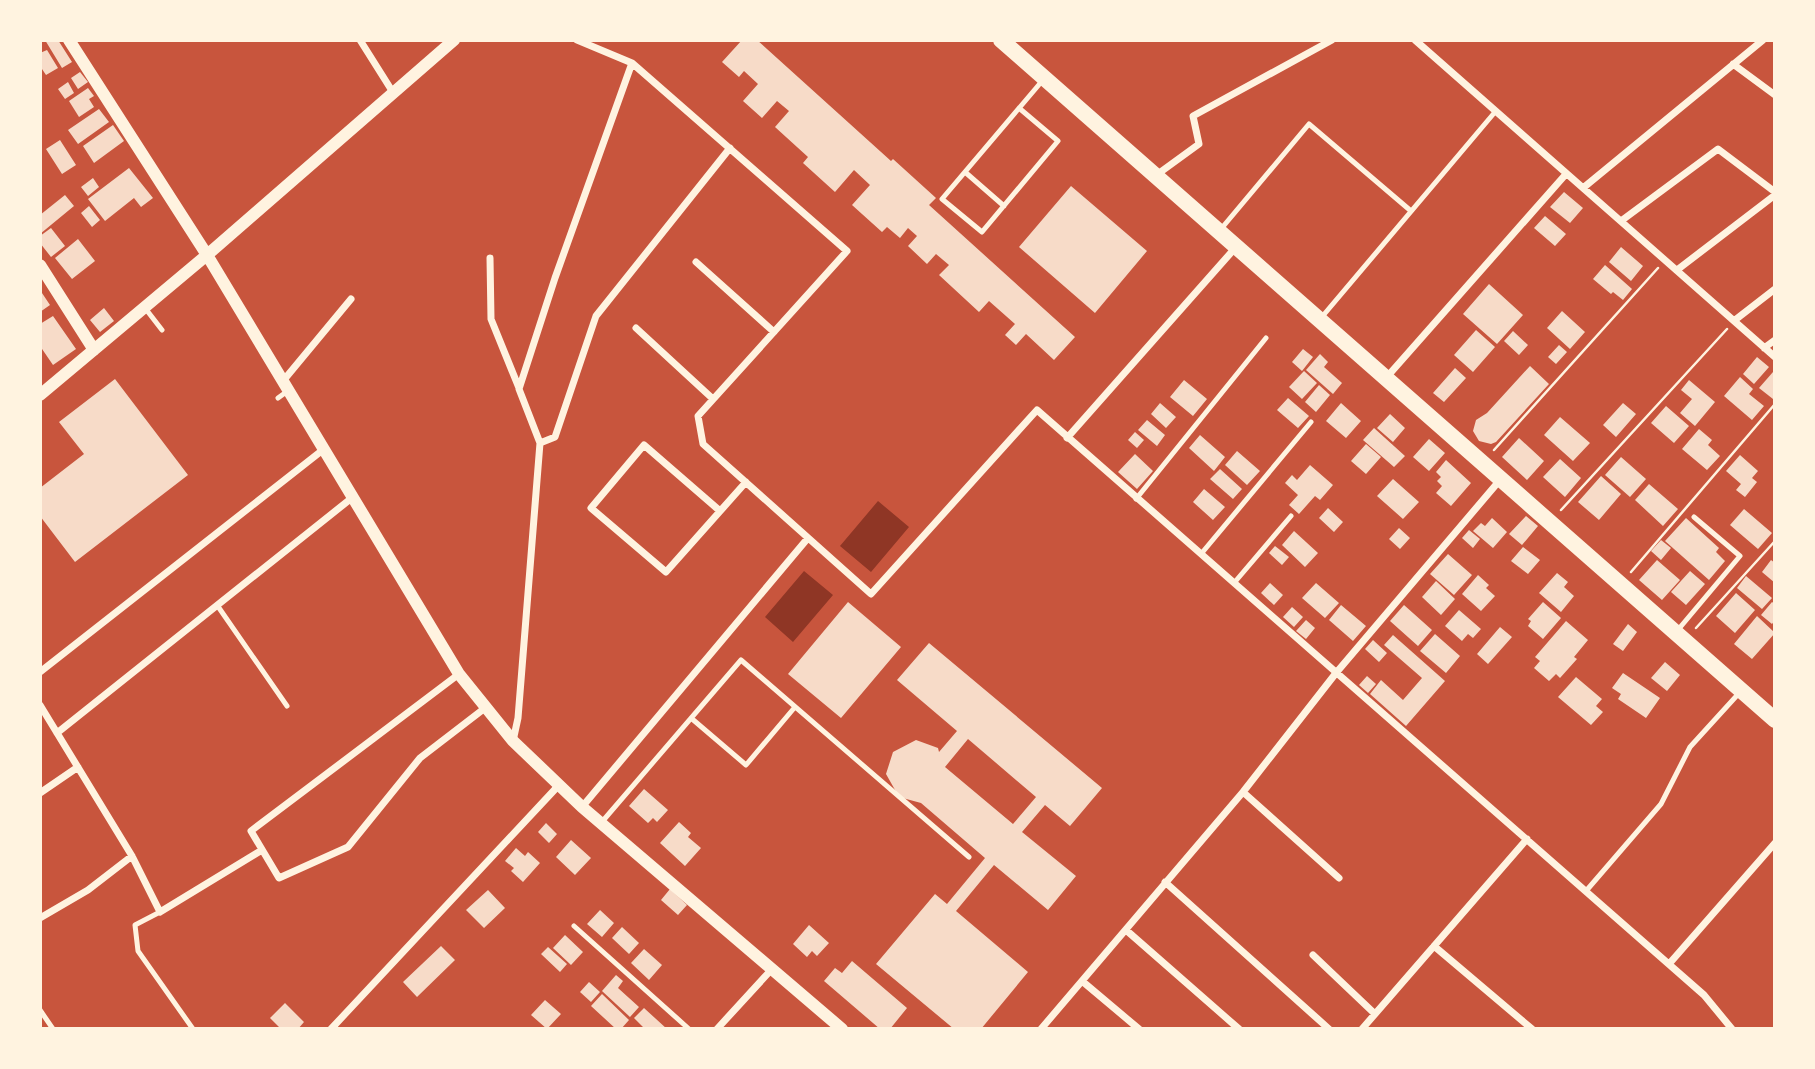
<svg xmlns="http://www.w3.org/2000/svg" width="1815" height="1069" font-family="'Sofia Sans Condensed',sans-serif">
<rect width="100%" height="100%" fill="#c8553d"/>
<path fill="#8f3625" d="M878,501L909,527L871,572L840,546Z
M804,571L833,595L793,642L765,617Z"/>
<path fill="#f7dbc8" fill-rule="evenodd" d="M45,40H58L72,62L62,68Z
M742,40H757L891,161L893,159L936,198L929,205L1075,337L1054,360L1026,334L1016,345L1005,335L1015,324L989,301L979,312L939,275L949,265L936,254L927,264L908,246L917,236L908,228L900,238L887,227L882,232L852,205L870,185L854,170L835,192L803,163L808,157L775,127L789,111L777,101L762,118L743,101L758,84L744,71L739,77L722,62Z
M47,50L58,68L46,75L40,66V53Z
M80,72L88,82L78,89L71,78Z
M68,82L74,93L65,99L58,89Z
M88,88L94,96L89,99L94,107L79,117L69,101Z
M99,109L109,122L78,144L68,130Z
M113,125L124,141L94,163L83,146Z
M60,140L76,165L62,174L46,149Z
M129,168L153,198L141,207L134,198L105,221L88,199Z
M93,178L99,187L88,196L81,187Z
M1071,186L1147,251L1095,313L1019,247Z
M1564,192L1583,208L1570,223L1550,207Z
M65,195L74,206L40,234V215Z
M89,206L100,220L92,227L81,213Z
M1545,216L1566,234L1555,246L1534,228Z
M51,228L65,246L51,257L40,243V236Z
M78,239L95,261L72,279L55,258Z
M1621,247L1643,266L1631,281L1609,262Z
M1605,265L1632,289L1623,300L1613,292L1611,294L1593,279Z
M1489,284L1523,315L1497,344L1463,314Z
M40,290L50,305L40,312Z
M104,308L114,321L100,332L90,320Z
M1562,311L1585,332L1570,349L1547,328Z
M53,316L76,349L53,365L40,346V324Z
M1476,330L1495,347L1473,372L1454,355Z
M1513,331L1528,345L1519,355L1504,341Z
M1559,345L1567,352L1556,364L1548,357Z
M1303,349L1313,357L1302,371L1292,362Z
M1320,354L1328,362L1324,367L1342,383L1333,394L1306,370Z
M1757,357L1769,367L1754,384L1743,374Z
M1530,366L1549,384L1496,442L1491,444L1479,441L1473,431L1476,420L1487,413Z
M1455,368L1466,378L1444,402L1433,393Z
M1304,371L1317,383L1302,399L1289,387Z
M1773,372L1775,397L1773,399L1759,388Z
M1740,377L1753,389L1749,394L1764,406L1752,420L1724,396Z
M115,379L188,475L75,562L40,516V488L84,454L59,422Z
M1184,380L1207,399L1193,416L1170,397Z
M1689,380L1715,402L1695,426L1680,413L1692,399L1681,390Z
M1319,385L1330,395L1316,412L1305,402Z
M1288,398L1309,416L1298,428L1277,410Z
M1160,403L1176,417L1166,428L1151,414Z
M1341,403L1361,421L1346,438L1326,421Z
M1623,403L1636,414L1616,437L1603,425Z
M1666,406L1689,426L1674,443L1651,423Z
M1390,414L1405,428L1393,442L1377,428Z
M1560,417L1590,443L1573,461L1544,435Z
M1147,420L1165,435L1157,446L1138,430Z
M1374,428L1405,456L1394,467L1363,440Z
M1699,429L1712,440L1708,445L1720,456L1707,470L1682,449Z
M1135,432L1144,440L1137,448L1128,440Z
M1200,435L1225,457L1214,471L1189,448Z
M1519,438L1544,461L1527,480L1502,457Z
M1429,439L1445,453L1429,471L1413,457Z
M1366,444L1381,457L1366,474L1351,461Z
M1237,451L1260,471L1247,485L1225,465Z
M1135,454L1153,471L1137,489L1118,472Z
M1740,455L1758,471L1752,478L1757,482L1745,497L1736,490L1741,484L1726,471Z
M1621,457L1646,479L1630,497L1605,475Z
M1560,459L1581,478L1565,497L1543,477Z
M1446,460L1471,483L1451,506L1436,493L1442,486L1437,481L1441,477L1436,472Z
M1310,465L1333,485L1320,500L1315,496L1299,514L1289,505L1298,495L1285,483L1292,475L1297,480Z
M1220,469L1242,489L1233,499L1210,479Z
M1601,476L1621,494L1599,520L1578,502Z
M1393,479L1419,502L1403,519L1377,496Z
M1649,484L1678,509L1663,526L1635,500Z
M1204,489L1225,507L1213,520L1193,502Z
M1328,508L1343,522L1334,532L1319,518Z
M1744,509L1772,533L1758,549L1730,525Z
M1526,516L1538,526L1522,545L1509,534Z
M1492,518L1507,532L1493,548L1473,531L1481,523L1485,526Z
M1686,518L1719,548L1716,552L1725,561L1709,580L1665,541Z
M1399,528L1410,538L1400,549L1389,539Z
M1469,530L1480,539L1473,548L1462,538Z
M1294,531L1318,553L1305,567L1282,545Z
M1661,540L1671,548L1661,560L1651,551Z
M1275,546L1289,557L1282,565L1269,553Z
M1523,547L1540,560L1528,574L1511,561Z
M1448,554L1472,575L1454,595L1430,574Z
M1657,560L1680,580L1662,600L1639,580Z
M1771,560L1775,563V583L1762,572Z
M1690,571L1705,584L1686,605L1671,592Z
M1557,573L1568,582L1564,587L1574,596L1561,612L1539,593Z
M1478,575L1489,585L1486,588L1495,596L1481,611L1462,594Z
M1746,576L1772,598L1762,609L1737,588Z
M1436,581L1455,599L1441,615L1422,597Z
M1270,583L1283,595L1274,605L1261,593Z
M1316,583L1339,603L1325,618L1302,598Z
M1736,593L1755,610L1735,633L1716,616Z
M848,602L901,647L841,718L788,674Z
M1543,602L1561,618L1543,639L1528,626L1531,621L1528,619Z
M1772,602L1775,604V620L1772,624L1761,615Z
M1341,605L1366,626L1353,641L1329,620Z
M1404,605L1432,630L1418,646L1390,621Z
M1292,607L1303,617L1294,627L1283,617Z
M1459,610L1481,629L1473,638L1468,634L1462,641L1445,626Z
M1757,616L1775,633L1752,659L1734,644Z
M1306,620L1315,628L1306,639L1296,631Z
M1566,621L1588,640L1574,657L1577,659L1560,678L1556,674L1549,681L1534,668L1540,661L1535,657Z
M1628,624L1637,632L1623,651L1613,644Z
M1500,627L1512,637L1488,664L1477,654Z
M1435,634L1460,656L1446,673L1420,651Z
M1393,635L1445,681L1406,726L1370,694L1381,680L1403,700L1422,678L1384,645Z
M1373,640L1387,653L1379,662L1365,649Z
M929,643L1102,788L1070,826L1045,805L1022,832L1076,876L1048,910L994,865L956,911L1028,972L981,1029H954L876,964L935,894L947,904L985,858L921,803L899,797L886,774L893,752L916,740L938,748L939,752L957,731L897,680ZM968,739L1036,797L1013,824L945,767Z
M1665,662L1680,675L1667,691L1651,678Z
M1623,673L1660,698L1646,718L1618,699L1621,694L1612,688Z
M1367,676L1376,684L1368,693L1359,685Z
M1576,677L1602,699L1596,706L1603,712L1591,725L1558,697Z
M644,789L668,810L657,822L653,818L648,823L629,806Z
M679,822L691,833L688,837L701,848L685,866L660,843Z
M546,823L557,834L549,843L538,832Z
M571,840L591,858L575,875L556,857Z
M516,848L525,856L528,852L540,863L523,882L511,871L514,868L505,861Z
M670,889L687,905L678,915L661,900Z
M488,890L505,908L484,928L466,910Z
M600,910L614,923L602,937L587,924Z
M809,925L829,943L817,956L812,951L807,957L793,944Z
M622,927L639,943L629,954L612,938Z
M565,935L583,952L571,965L553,948Z
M441,946L455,960L417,997L403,982Z
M548,947L567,964L560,972L541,954Z
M644,949L662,965L649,980L631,963Z
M852,961L907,1008L890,1029H880L824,981L835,968L842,973Z
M616,975L623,981L618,988L639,1007L630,1017L602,991Z
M589,982L600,992L591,1002L580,992Z
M602,994L629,1020L621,1029H616L591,1006Z
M545,1000L561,1014L547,1029L531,1015Z
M285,1003L304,1022L298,1029H281L270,1018Z
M644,1008L667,1029H645L634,1018Z"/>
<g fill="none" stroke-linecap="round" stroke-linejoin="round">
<path stroke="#fff3e0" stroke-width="2.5" d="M1494,450L1658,268
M1561,510L1727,329
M1631,572L1775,404
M1696,628L1775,541"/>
<path stroke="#fff3e0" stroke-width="5" d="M1019,108L1058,141L982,232L942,199L1037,87L1042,81
M965,172L1004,206
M1221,229L1309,124L1411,211
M145,308L162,330
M1321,318L1495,112
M278,398L289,390
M1136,499L1266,338
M1201,554L1311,422
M1234,583L1291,516
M217,605L287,706
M1677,631L1740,556L1694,517
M691,718L746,765L795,707
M601,823L741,660L969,857
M1586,891L1661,804L1690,747L1741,691
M160,912L135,925L138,951L193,1029
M574,926L689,1029
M40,1010L53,1029"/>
<path stroke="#fff3e0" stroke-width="7" d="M360,40L394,94
M577,40L632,63L847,251L698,416L703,444L871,594L1037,410L1704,995L1732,1029
M1415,40L1775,357
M1733,64L1775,95
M1155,176L1199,144L1193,116L1332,40
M1583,188L1763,40
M1621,221L1718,149L1775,192
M490,258L491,319L519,388
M696,262L774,332
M1677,270L1775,195
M1735,320L1775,289
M636,328L713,399
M1764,348L1775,340
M1386,378L1566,174
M283,381L351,299
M1067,438L1236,247
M540,443L555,437L596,316L730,148
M720,511L644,445L591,508L666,572L746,482
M40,672L324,449
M459,674L251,831L279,878L348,847L420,758L485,708
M40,705L132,856L160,912L262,850
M57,733L353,497
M513,741L518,718L540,443L519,389L555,278L632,63
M1243,792L1339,878
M40,793L78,767
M582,807L808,538
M1165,882L1329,1029
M40,918L88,890L132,856
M1126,930L1239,1029
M1434,946L1532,1029
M1313,955L1375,1014
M1669,964L1775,843
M1082,981L1139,1029
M331,1029L559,785
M717,1029L772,969
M1041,1029L1243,792L1336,673L1500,480
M1362,1029L1527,839"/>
<path stroke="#fff3e0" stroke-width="12" d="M69,40L207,255L459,674L513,741L582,807L842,1029
M40,265L94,350
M40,395L207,255L454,40"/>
<path stroke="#fff3e0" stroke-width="16" d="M1001,40L1775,720"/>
</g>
<rect width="1815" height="1069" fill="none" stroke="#fff3e0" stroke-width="84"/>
</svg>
